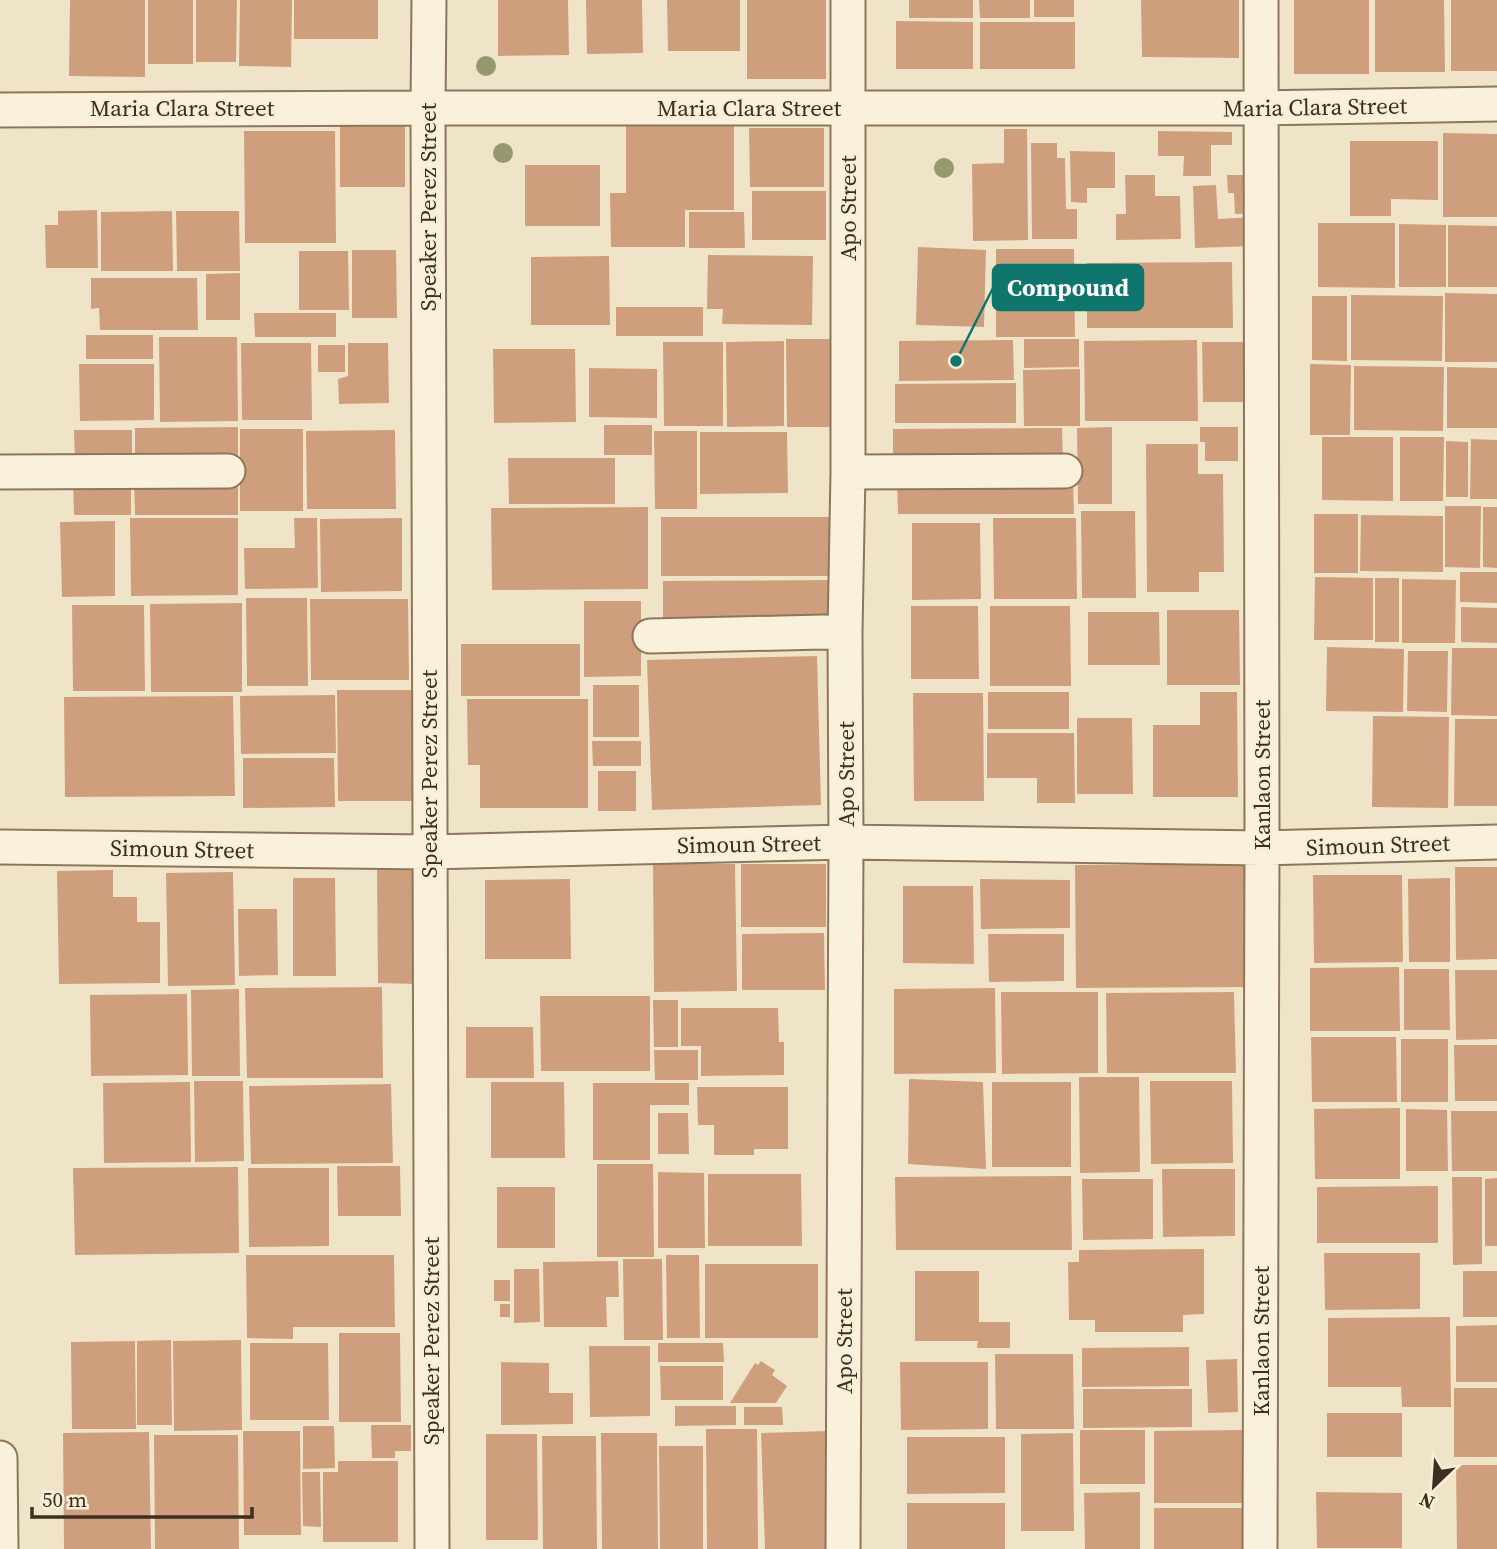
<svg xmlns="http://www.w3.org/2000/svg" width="1497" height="1549" font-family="'Source Serif 4',serif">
<rect width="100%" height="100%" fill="#f0e4c8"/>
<path fill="#cf9f7d" d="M70,0H145V77L69,76Z
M148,0H193V64H148Z
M196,0H237L236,62H196Z
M240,0H292L291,67L239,66Z
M294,0H378V39H294Z
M498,0H568L569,55L498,56Z
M586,0H642L643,53L587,54Z
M667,0H740V51H668Z
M747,0H826V79H747Z
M909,0H973V18H909Z
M979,0H1030V18H980Z
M1034,0H1074V17H1034Z
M1141,0H1239V58L1142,57Z
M1294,0H1369V74H1294Z
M1375,0H1444L1445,72H1375Z
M1451,0H1497V71H1451Z
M896,21L973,22V69H896Z
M980,22H1075V69H980Z
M626,123H734V210H685V247H611L610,193H626Z
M405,125V187H340V126Z
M749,128H824V187H750Z
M1004,129H1027L1028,240L973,241L972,164L1004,163Z
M244,131H335L336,243H245Z
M1158,131L1232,132V145H1211V176H1183L1184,156H1158Z
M1443,133L1497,134V217H1443Z
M1350,141H1438V200L1391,199V216H1350Z
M1031,143H1057V158H1065L1066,209H1077V239H1032Z
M1070,151L1115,152V188H1087V203L1071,202Z
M525,165H600V226H525Z
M1125,175H1155V196H1180L1181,239L1116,240V214H1126Z
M1227,175H1256L1257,213L1235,214L1234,193H1228Z
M1216,185L1218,219L1254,217L1255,246L1195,248L1193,186Z
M752,191H826V240H752Z
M97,210L98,268H46L45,225H58V211Z
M172,211L173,271H101V212Z
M176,211H239L240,271H177Z
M689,212H744L745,248H689Z
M1318,223H1395V288L1318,287Z
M1399,224L1446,225V287H1399Z
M1448,225L1497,226V287H1448Z
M918,247L986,250L984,327L916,325Z
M996,249H1074L1075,337H996Z
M352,250H396L397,318H352Z
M299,251H348L349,310H299Z
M708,255L813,256L812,325L722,324L723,309H707Z
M609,256L610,325H531V257Z
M1232,262L1233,328H1087V263Z
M240,273V320H206V274Z
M91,278H197L198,330H100L99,308L91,309Z
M1445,293L1497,294V362H1445Z
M1351,295L1443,296L1442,361L1351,360Z
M1312,296H1347V361L1312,360Z
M616,307H703V336H616Z
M254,313H336V337H255Z
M86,335H153V359H86Z
M159,337H237L238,421L160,422Z
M786,339H831L832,427H787Z
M1024,339H1079V367L1024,368Z
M1013,340L1014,380L899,381V341Z
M1197,340L1198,421H1085L1084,341Z
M784,341V426L727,427L726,342Z
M663,342H723V426H664Z
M1202,342H1244L1245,402H1203Z
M241,343H311L312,420H242Z
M348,343H388L389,403L339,404L338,379L348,376Z
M318,345H345V372H318Z
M493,349H575L576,422L494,423Z
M79,364H154V420L80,421Z
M1310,364L1351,365L1350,435H1310Z
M1354,366L1444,367L1443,431L1354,430Z
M1447,367L1497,368V428H1447Z
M589,368L657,369V418L589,417Z
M1080,369V426H1024L1023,370Z
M1016,383V423H895V384Z
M604,425H652V455H604Z
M238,427V465L135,466V428Z
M1112,427V504H1078L1077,428Z
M1200,427H1238V461H1205V442H1200Z
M1062,428L1063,463L893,464V429Z
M240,429H303V511H240Z
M74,430H132V464L75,465Z
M395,430L396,509H307L306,431Z
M654,431H697V509H655Z
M700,432H787L788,493L700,494Z
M1322,437H1393V501L1322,500Z
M1400,437H1444L1443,501H1400Z
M1471,439L1497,440V499H1470Z
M1446,441L1468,442V497H1446Z
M1146,444H1198V474H1223L1224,572H1199V592H1147Z
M508,458H615V504H509Z
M238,476V515H135L134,477Z
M73,477H131V515H74Z
M1073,478L1074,514H898L897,479Z
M1445,506H1481L1480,568L1445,567Z
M648,507V589L492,590L491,508Z
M1483,507H1497V568L1483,567Z
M1081,511H1135L1136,598H1082Z
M1314,514H1358V573H1314Z
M1361,515L1443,516V572L1360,571Z
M661,517H833V576H661Z
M130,518H238V595L131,596Z
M294,518H317L318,588L245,589L244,548H295Z
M402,518V591L321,592L320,519Z
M993,518H1076L1077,599H994Z
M115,521V596L62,597L60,522Z
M912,523H980L981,599L912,600Z
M1460,572H1497V603L1460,602Z
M1315,577L1373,578V640H1314Z
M1375,578H1399V642H1375Z
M1402,579L1456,580L1455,643H1402Z
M831,580L832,628H663V581Z
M246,598H307L308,686H247Z
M310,599H408L409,680H311Z
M584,601H641V676L584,677Z
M242,603V692H151L150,604Z
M72,605H144L145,691H73Z
M911,606H978L979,679H911Z
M990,606H1070L1071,686H990Z
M1461,607L1497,608V643L1461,642Z
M1167,610H1239L1240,685H1167Z
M1088,612H1159L1160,665H1088Z
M461,644H580V696H461Z
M1327,647L1404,649L1403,712L1326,711Z
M1452,648H1497V716L1451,715Z
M1408,651H1448L1447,712L1407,711Z
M817,656L821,805L652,810L647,660Z
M593,685H639V737H593Z
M337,690H414L415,801H338Z
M988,692H1069V729H988Z
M1200,692H1237L1238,797H1153V725H1200Z
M913,693H983L984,801H914Z
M335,695L336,753L241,754L240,696Z
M233,696L235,796L65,797L64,697Z
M467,699H588V808H480V765H468Z
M1373,716L1449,717L1448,808L1372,807Z
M1077,718H1132L1133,794H1077Z
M1455,719H1497V806H1454Z
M987,733H1074L1075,803H1037V778H987Z
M592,741H641V766H593Z
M243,758H334L335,807L243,808Z
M598,771H636V811H598Z
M653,864H735L737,991L654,992Z
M741,864H826V927H741Z
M1075,865H1245L1246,987L1076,988Z
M377,867H417V984L378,983Z
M1455,867H1497V959L1456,960Z
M113,870V897H137V922H160V983L59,984L57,871Z
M233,872L235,985L168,986L166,873Z
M1313,875H1402L1403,962L1314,963Z
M293,878H335L336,976H293Z
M1450,878V962H1409L1408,879Z
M570,879L571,959H485V880Z
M980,879L1070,880V928L981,929Z
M903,886H973L974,964L903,963Z
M238,909H277L278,975L239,976Z
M824,933L825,990H742V934Z
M988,934H1064V981L989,982Z
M1399,967L1400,1031H1310V968Z
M1404,969H1449L1450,1030H1404Z
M1455,970H1497V1039L1456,1040Z
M382,987L383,1078H247L245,988Z
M995,988L996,1073L894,1074V989Z
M239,989L240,1076H192L191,990Z
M1001,992H1098V1073L1002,1074Z
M1234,992L1236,1073H1107L1106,993Z
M187,994L188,1075L91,1076L90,995Z
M540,996H650V1071H541Z
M653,1000H678V1047H654Z
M681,1008H778L779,1042H784V1075L701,1076V1046H681Z
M466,1027H533L534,1078H466Z
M1311,1037H1396L1397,1102H1312Z
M1401,1039H1448V1102H1401Z
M1454,1045H1497V1101H1455Z
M654,1050H698V1080H655Z
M1079,1077H1139L1140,1172L1080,1173Z
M909,1079L983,1082L986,1169L908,1164Z
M194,1081H243L244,1161L195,1162Z
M1150,1081H1232L1233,1163L1151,1164Z
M190,1082L191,1162L104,1163L103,1083Z
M491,1082H564L565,1158H491Z
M992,1082H1071V1167H992Z
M593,1083H689V1105H650V1160H593Z
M391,1084L393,1163L251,1164L249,1086Z
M697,1087H788V1149H754V1155H714V1125H698Z
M1400,1108V1179H1315L1314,1109Z
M1406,1109L1447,1110L1448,1171H1406Z
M1451,1111H1497V1171H1452Z
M658,1113H688L689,1154H658Z
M597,1164H653L654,1257H597Z
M337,1166H400L401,1216H338Z
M238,1167L239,1253L75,1255L73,1168Z
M248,1168H329V1246L249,1247Z
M1162,1169H1235V1236L1163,1237Z
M658,1172L704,1173L705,1248H658Z
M708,1174H801L802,1246H708Z
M1071,1176L1072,1250H896L895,1177Z
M1452,1177H1482V1264L1453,1265Z
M1497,1178V1246H1485V1179Z
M1082,1179H1153V1239L1083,1240Z
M1438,1186V1243H1317V1187Z
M497,1187H555V1248H497Z
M1204,1249V1314L1183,1315V1332H1095V1320H1069L1068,1262H1079V1250Z
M1324,1253H1420V1309L1325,1310Z
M246,1255H394L395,1327H293V1339L247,1338Z
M666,1255H699L700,1338H667Z
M623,1259H662L663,1340H624Z
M618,1261L619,1297H606L607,1327H544L543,1262Z
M705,1264H818V1338H705Z
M514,1269H539L540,1322L514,1323Z
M915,1271H979V1322H1010V1348H977L978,1341H915Z
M1463,1271H1497V1317H1463Z
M494,1280H510V1301H494Z
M500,1304H510V1317H500Z
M1450,1317L1451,1407H1402L1401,1387H1328V1318Z
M1497,1325V1382H1456V1326Z
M339,1333H400L401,1422H339Z
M171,1340L172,1425H137V1341Z
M241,1340L242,1430L174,1431L173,1341Z
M135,1341L136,1429H72L71,1342Z
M250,1343H328L329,1420H250Z
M658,1343H723L724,1362H658Z
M589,1346H650V1416L590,1417Z
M1189,1347V1386L1082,1387V1348Z
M995,1354H1073L1074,1429H996Z
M1237,1359L1238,1412L1208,1413L1206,1360Z
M761,1361L775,1370L772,1375L787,1386L776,1403H730L755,1363L758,1365Z
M501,1362L549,1363V1393H573V1424L501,1425Z
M900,1362H988V1429L901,1430Z
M660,1366H723V1400H661Z
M1454,1388H1497V1457H1454Z
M1083,1389H1192V1427L1083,1428Z
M675,1406H736V1425L675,1426Z
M744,1407H782L783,1425H744Z
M1327,1413H1402V1457H1327Z
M371,1425H411V1451H395V1458H372Z
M303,1426H334L335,1468L303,1469Z
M706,1429H757L758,1549H707Z
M1080,1430H1145V1484H1080Z
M1243,1430L1244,1503H1154V1431Z
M243,1431H300L301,1535H244Z
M828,1431L833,1549H765L761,1433Z
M149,1432L151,1549H64L63,1433Z
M601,1433H657L658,1549H602Z
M1073,1433L1074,1531H1021V1434Z
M486,1434H537L538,1540H486Z
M154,1435H238L239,1549H155Z
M542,1436H596L597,1549H543Z
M907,1437H1005V1493L907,1494Z
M659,1446H703V1549H660Z
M338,1461H398V1542H323V1472H338Z
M1456,1465H1497V1549H1457Z
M302,1472H320L321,1527L303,1526Z
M1140,1492V1549H1085L1084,1493Z
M1316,1492L1402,1493V1548H1317Z
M907,1503H1005V1549H907Z
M1154,1508H1243V1549H1154Z"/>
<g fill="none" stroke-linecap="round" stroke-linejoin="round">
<defs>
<path id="minor" d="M429,0L428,108L432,1549
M0,110L428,108H1262L1497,104
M0,472L228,471
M848,472L1065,471
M650,636L823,632L845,633
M0,847L429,852L846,842L1262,848L1497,842
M0,1458L1,1549
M843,1549L846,842L845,633L848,472V0
M1260,1549L1262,848L1261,0"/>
</defs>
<use href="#minor" stroke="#8d765c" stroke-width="37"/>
<use href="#minor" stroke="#faf1dc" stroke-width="33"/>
</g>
<g fill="#96986f">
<circle cx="486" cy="66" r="10"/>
<circle cx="503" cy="153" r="10"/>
<circle cx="944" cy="168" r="10"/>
</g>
<g text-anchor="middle" stroke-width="5" stroke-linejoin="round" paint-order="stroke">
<g font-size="23" fill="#3d2e20" stroke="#f7eed8">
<text transform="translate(1315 107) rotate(-1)" y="8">Maria Clara Street</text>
<text x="182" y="116">Maria Clara Street</text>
<text x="749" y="116">Maria Clara Street</text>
<text transform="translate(428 207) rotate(-90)" y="8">Speaker Perez Street</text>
<text transform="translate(848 208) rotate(-90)" y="8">Apo Street</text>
<text transform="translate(429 774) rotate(-90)" y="8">Speaker Perez Street</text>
<text transform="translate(846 774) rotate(-90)" y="8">Apo Street</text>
<text transform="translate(1262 775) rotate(-90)" y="8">Kanlaon Street</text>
<text transform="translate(749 844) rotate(-1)" y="8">Simoun Street</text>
<text transform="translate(1378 845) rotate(-2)" y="8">Simoun Street</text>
<text transform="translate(182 849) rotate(1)" y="8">Simoun Street</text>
<text transform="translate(431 1341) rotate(-90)" y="8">Speaker Perez Street</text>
<text transform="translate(844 1341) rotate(-90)" y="8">Apo Street</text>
<text transform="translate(1261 1341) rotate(-90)" y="8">Kanlaon Street</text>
</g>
</g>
<path fill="none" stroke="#0f766e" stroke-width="2.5" d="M956 361L993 288"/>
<circle fill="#0f766e" stroke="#f7eed8" stroke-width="2.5" cx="956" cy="361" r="7"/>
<rect fill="#0f766e" stroke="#0f766e" stroke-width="2.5" x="993" y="265" width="150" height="45" rx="7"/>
<g font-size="24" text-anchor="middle" font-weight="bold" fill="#fff">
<text x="1068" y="296">Compound</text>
</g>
<g transform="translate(1434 1486) rotate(205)" stroke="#f7eed8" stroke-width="5" paint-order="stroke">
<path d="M0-5L12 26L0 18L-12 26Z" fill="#3d2e20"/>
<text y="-10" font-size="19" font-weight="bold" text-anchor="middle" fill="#3d2e20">N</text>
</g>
<path d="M32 1507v10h220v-10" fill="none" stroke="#3d2e20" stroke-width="3.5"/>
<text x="42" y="1507" font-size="21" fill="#3d2e20" stroke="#f7eed8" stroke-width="5" paint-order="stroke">50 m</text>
</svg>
